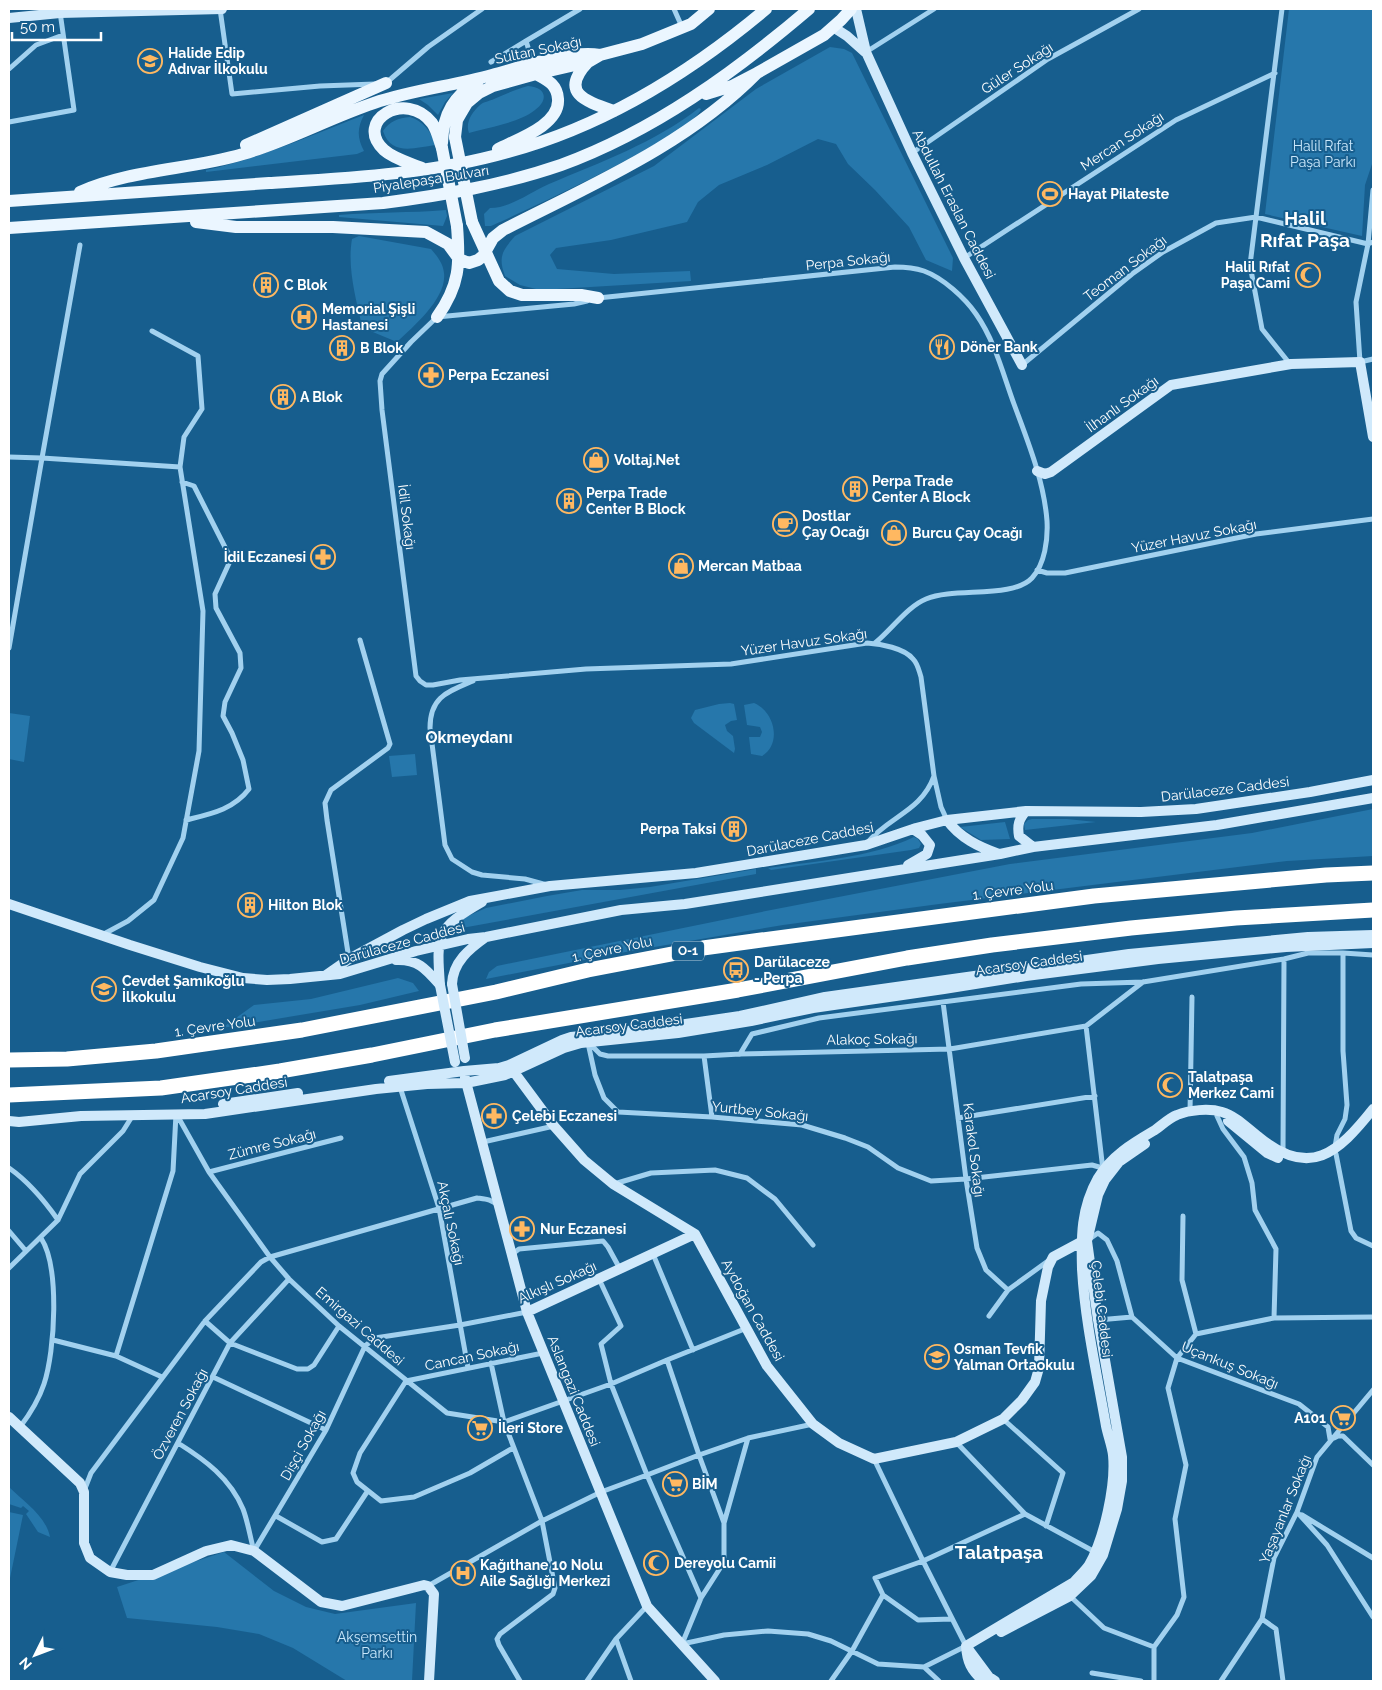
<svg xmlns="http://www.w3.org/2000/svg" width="1382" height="1690" font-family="Raleway,sans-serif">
<rect width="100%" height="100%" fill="#175e8e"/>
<path fill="#2677ab" d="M1289,9H1373V161L1365,185L1362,236L1265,214Z
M830,47L844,49L852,53L953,258L952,271L926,260L909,227L875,190L848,164L836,144L818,139L767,165L719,185L698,202L687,222L611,240L556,248L550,255L557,269L614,274L690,271L691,281L540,290L520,285L505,276C498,257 502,251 515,236L654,166L756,89Z
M528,86C546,87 549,100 535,110C519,123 489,127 469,133C465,123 472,112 480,105C483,102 490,101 494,99C506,94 516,89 528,86Z
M453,93L445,102L438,115L428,105L419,99Z
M699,108L701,109C696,132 521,213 491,226H485L484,214L490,208C510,208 531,192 549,184C601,162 654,143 699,108Z
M364,115C357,128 357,138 364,151L357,154L206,172V170C261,158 312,135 364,115Z
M410,117C423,121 432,132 435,145C414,148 391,156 383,131C390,121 398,118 410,117Z
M446,210L447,216L443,226L339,217V215C375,212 410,213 446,210Z
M359,236L431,249C437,256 443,263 444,273C447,298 414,326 397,342L368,330L362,326C356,299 347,267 352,239Z
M730,703L734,704L737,720L731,721L725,725L727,731L733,736L735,749L734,753L694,723L691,718L695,710L719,704Z
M754,703C775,712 782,744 762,756L751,754L749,737H760L762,732L760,727L747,725L744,705Z
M9,713L30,716L24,762L9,759Z
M415,754L417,775L392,777L389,756Z
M1373,809V856L1287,861L939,904L783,925L631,951L486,979L489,972L497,966L771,910L1010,864L1252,833Z
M1032,819H1067L1096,822L1025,830L1024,824L1028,820Z
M1005,822L1010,839L981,840L960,827Z
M914,837L918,839L921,844L919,848L911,850L771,870L768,868C815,861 871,858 914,837Z
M756,869V874L451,930V926L468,916L486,908L547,896L582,890H620L650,887Z
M398,978L413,983L419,991L360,1005L222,1028L254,1005L311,999Z
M9,1487C23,1501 46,1516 50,1537L38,1532L26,1514L29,1511L23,1506L21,1508L9,1504Z
M9,1512L23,1515L9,1583Z
M224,1552L274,1591L306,1607L335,1614L416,1603L412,1681H347L293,1648L259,1634L217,1627L127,1618L117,1587Z"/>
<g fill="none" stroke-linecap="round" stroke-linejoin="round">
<path stroke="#a2d1ef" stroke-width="5" d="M220,9L232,94L320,86L375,84
M674,9L682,27
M1282,9L1250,265L1262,329L1290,364
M866,52L934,9
M491,62L526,41
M533,63L526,41L580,9
M9,69L36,45L63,35
M386,83L428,47L482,9
M9,122L74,110L60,12
M912,153L1048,59L1139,9
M1373,190L1368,244L1356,302L1360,362L1373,359
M964,258L1176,120L1275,73
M598,298L895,267C905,267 915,268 924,271C943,278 965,298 976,314C995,341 1003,374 1014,404C1028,442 1044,481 1047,521C1048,539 1045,564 1032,578C1012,599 955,587 926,599C908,606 891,630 875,643
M587,301L574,304L437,317L411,342L382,374L380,381L382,410L416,676L420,681L426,685H433L460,680L586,669L731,664L867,643C881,644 904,648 913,659C918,664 919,671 921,677L934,776L941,807L947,820
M1022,365L1132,274L1163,252L1216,223L1256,217L1368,244L1373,242
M9,457L42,458L80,245
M182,482L194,486L231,559L215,594L216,608L240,653L241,668L225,702L223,716L232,733L243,760L249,789C233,810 210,814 186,820
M1037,570L1047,573H1065L1256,534L1373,519
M9,648L42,458L180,467
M473,681C447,692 430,697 430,728L445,845L452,859L472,872L482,875L525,879L547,885
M867,843C889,816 921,812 934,776
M102,935L128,921L154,900L183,838L199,751L203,611L180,467L184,437L202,409L198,356L152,331
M349,959L327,820L325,803L331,790L388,748L390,744L360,640
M943,1002L966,1179L977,1248L986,1270L1008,1290
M1086,1026L1103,1170
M588,1043L595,1075L604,1098L618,1112L712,1117L802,1125L845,1138L868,1147L898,1168L931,1181L966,1179L1092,1165L1099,1167L1103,1170
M589,1043L600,1054L608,1056H704L740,1054L950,1049L1086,1026L1143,982
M740,1054L752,1034L819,1018L1081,984L1143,982L1284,959L1308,953H1343
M704,1056L712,1117
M400,1087L439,1208L468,1368
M1190,1112L1192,997
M177,1115L209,1172L270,1257L289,1279L339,1326L447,1413L504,1422L542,1521L555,1588L553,1594L500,1634L497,1639L499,1645L520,1681
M1217,1116L1223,1129L1244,1157L1252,1183L1255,1210L1276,1249L1274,1318
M958,1118L1095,1096
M483,1142L554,1126
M1335,1147L1337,1135L1345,1119L1347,1105L1343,1051V953L1373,955
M1283,1151L1284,959
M1336,1154L1351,1231L1356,1238L1373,1246
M9,1168C29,1182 44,1200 58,1220
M209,1172L341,1138
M614,1184L651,1173L715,1170L747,1178L775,1199L813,1245
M1183,1216L1182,1280L1196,1334
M9,1231L26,1251
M1088,1240L1098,1233L1107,1240L1117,1261L1132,1317L1177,1358L1299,1404L1328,1427L1330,1439
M653,1254L693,1350
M513,1256L515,1252L519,1249L603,1241L608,1247L620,1269
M9,1268L58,1220L80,1174L123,1131L133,1115
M989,1316L1008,1290L1048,1261
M1098,1320L1132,1317
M205,1321L230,1343L297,1369H308L314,1365L339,1326
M53,1340L116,1356
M667,1360L747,1328
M491,1363L504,1422L611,1384L667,1360L699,1455L647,1475L701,1598
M162,1377L116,1356L173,1171L176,1114
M213,1377L326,1430
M1003,1419L1063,1473L1046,1526
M20,1427C30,1414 39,1399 44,1384C55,1351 60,1267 41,1238
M1334,1438L1338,1436H1343L1373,1465
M956,1442L1025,1514L1095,1552
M178,1443C205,1460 230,1478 243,1509C248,1522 250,1537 254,1551
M513,1448L470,1473L414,1497L381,1501L357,1482L353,1473L360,1453L406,1381L543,1353
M84,1491L91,1473L205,1321L261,1262L270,1257L477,1198C485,1199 492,1199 498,1206
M1297,1512L1327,1545L1373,1617
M1302,1515L1373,1558
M276,1516L322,1542L336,1539L367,1492
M724,1523L748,1438
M254,1551L326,1430L365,1346L375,1338L460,1325L527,1312
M110,1572L230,1343L289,1279
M428,1586L542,1521L601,1492L647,1475L611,1384L601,1344L621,1326L599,1279
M1070,1596L1104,1628L1154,1647
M952,1619L918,1620L883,1595L875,1578L923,1561L1025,1514
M1262,1619L1276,1629L1283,1681
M616,1639L631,1681
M682,1644L724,1635L768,1631L808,1634L831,1641L878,1664L924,1667L966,1646L923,1561L874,1459
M682,1644L701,1598L724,1562V1523L699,1455L748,1438L813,1424
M924,1667L939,1681
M1092,1673L1141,1681
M587,1681L616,1639L647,1606
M831,1681L852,1651L883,1595
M1154,1681V1647L1177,1615L1184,1597L1175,1519L1186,1465L1168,1388L1177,1358L1196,1334L1274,1318L1373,1317
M1221,1681L1262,1619L1274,1558L1297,1512L1317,1457L1373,1390"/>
<path stroke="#d0e9fb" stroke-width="10" d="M856,9L866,52L912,153L964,258L1022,365
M9,18L60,13L222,9
M833,27L847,36L865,52
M1037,471L1045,474L1051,472L1171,385L1291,364L1360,362L1373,437
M1026,811C1019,819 1017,825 1019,836L1033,847
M947,820C960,838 979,847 999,854
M908,865L927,854L930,845L922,835L913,829
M9,904L130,945L200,967L243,978L267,980L290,979L340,974L416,951L468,939L486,937L621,910L685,904L1000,854L1033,847L1217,825L1373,798
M396,960C418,959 426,969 440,985
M326,975L349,959L403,930L426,919L470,901L550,886L696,873L866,845L916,828L947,820L1026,811L1141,812L1196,809L1310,792L1373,780
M452,984C453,962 469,949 486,937
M440,985C436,934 437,928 482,902
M514,1072L554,1126L584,1160L613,1184L695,1234L767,1366L813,1424L839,1443L874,1459L956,1442L1003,1419L1022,1400L1035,1382L1039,1368L1041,1301L1048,1267L1053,1257L1081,1242L1087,1241
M465,1078L527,1312L647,1606L715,1681
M389,1081L464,1071L499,1068L509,1065L562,1040L571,1037L665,1027L740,1016L825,997L1129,954L1308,937L1373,935
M223,1104L298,1093
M9,1121L19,1122L81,1116L205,1114L376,1089L427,1084L466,1083L505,1075L564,1048L581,1043L678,1033L751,1021L813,1008L944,989L1026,976L1158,959L1286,947L1373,943
M1228,1121L1267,1153L1278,1158
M527,1312L695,1234
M9,1417L80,1483L84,1492V1543L90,1558L110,1572L127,1575H153L206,1551L231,1545L254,1551L321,1602L342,1606L424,1585L428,1586L434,1594L429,1681
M1001,1632L1070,1596L1091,1576L1103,1555L1117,1509L1122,1481V1457L1098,1320L1087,1241L1098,1195L1105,1180L1119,1162L1145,1144
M966,1646L1074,1582C1079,1576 1085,1571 1089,1565C1104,1539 1116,1485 1113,1455C1112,1446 1108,1436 1106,1426C1097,1374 1085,1322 1082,1269C1081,1237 1081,1208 1098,1178C1112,1155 1133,1143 1155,1130C1162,1125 1169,1118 1177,1115C1189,1110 1209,1108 1222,1112C1236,1116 1247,1128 1259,1137C1310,1179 1338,1153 1373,1109
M966,1646L989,1677L995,1681
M966,1646C967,1662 971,1670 983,1681"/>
<path stroke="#ebf6ff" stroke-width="12" d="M588,62C559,93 585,101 614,111
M706,94L732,86L757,73L824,35L841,20L851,9
M455,137L457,120L461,113L467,103L479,93L493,86L536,74L588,62L600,55L642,44L691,24L709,9
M442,143C443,113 454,96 479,80
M246,145L386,83
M498,149C518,139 560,125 558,99C557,84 547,80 536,74L535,70
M422,168C410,163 394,159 384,150C353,121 406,89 432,123C437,130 439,140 442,148
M80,192C132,169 189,170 243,154C288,141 329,118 374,103C412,90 453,86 492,75C522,67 569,50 600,55
M9,201C96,195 183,189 269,183C349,178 431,174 508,152C604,126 691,72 766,9
M196,222L236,227H333L426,232L448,244L459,259L469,263L478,260L483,256L493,238L503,230C591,185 686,145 757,73
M472,222L499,281L510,291L522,295H581L598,298
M9,228L383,203C444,195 503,185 561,165C654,131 735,72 809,9
M437,317C460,285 460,264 457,226"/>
<path stroke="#fff" stroke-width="15" d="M9,1060L67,1059L156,1051L302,1030L496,992L588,970L703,948L754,941L1094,896L1326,875L1373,873
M9,1095L161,1088L280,1071L372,1055L495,1030L738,990L907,958L992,945L1131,928L1236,918L1373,910"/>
<path stroke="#d0e9fb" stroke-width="10" d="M452,984L465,1058
M440,985L455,1062"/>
<path stroke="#ebf6ff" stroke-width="12" d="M455,137L472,222
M442,148L457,226"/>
</g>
<defs>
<symbol id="school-ring" viewBox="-11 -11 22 22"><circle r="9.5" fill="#175e8e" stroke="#ffb861" stroke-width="1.5"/><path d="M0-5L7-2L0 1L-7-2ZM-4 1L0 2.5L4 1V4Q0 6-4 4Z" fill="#ffb861"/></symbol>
<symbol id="stadium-ring" viewBox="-11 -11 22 22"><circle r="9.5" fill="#175e8e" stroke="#ffb861" stroke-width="1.5"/><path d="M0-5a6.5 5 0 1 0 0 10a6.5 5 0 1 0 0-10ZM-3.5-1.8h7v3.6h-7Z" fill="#ffb861"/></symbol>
<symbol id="mosque-ring" viewBox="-11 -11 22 22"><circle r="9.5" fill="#175e8e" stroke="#ffb861" stroke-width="1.5"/><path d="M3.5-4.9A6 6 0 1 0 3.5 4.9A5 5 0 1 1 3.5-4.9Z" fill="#ffb861"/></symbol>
<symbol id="building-ring" viewBox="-11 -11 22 22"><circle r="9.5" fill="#175e8e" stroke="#ffb861" stroke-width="1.5"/><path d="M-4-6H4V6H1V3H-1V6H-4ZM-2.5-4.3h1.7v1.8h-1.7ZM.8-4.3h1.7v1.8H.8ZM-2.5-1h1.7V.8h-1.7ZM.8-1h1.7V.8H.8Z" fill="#ffb861"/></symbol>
<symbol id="hospital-ring" viewBox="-11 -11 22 22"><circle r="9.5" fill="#175e8e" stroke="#ffb861" stroke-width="1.5"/><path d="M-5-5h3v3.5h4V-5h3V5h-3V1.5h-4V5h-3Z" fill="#ffb861"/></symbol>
<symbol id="restaurant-ring" viewBox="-11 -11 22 22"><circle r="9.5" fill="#175e8e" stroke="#ffb861" stroke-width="1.5"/><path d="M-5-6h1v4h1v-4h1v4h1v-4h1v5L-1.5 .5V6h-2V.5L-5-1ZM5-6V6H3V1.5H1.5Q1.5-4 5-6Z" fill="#ffb861"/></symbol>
<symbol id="pharmacy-ring" viewBox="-11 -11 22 22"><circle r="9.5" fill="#175e8e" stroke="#ffb861" stroke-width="1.5"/><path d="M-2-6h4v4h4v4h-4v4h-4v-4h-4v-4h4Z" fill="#ffb861"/></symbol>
<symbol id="shop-ring" viewBox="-11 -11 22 22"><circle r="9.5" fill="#175e8e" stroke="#ffb861" stroke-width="1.5"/><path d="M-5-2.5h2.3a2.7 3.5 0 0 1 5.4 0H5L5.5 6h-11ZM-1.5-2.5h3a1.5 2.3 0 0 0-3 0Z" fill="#ffb861"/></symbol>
<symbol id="cafe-ring" viewBox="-11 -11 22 22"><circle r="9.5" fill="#175e8e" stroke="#ffb861" stroke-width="1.5"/><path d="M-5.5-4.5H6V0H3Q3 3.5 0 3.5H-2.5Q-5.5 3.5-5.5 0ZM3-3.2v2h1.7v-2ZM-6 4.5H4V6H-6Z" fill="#ffb861"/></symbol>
<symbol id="bus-ring" viewBox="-11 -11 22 22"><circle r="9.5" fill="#175e8e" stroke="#ffb861" stroke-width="1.5"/><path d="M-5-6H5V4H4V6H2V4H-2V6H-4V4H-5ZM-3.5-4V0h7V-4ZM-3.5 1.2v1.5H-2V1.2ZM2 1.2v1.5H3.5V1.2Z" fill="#ffb861"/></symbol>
<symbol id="supermarket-ring" viewBox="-11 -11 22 22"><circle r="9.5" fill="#175e8e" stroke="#ffb861" stroke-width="1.5"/><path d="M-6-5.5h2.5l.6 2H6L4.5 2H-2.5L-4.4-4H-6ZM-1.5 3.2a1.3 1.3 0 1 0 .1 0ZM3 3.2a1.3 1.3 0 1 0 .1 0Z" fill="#ffb861"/></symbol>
</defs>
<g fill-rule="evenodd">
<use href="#school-ring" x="136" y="47" width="28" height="28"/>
<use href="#stadium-ring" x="1036" y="180" width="28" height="28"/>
<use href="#mosque-ring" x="1294" y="261" width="28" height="28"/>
<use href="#building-ring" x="252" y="271" width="28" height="28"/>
<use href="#hospital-ring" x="290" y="303" width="28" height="28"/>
<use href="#restaurant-ring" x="928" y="333" width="28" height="28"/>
<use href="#building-ring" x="328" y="334" width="28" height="28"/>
<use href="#pharmacy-ring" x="417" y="361" width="28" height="28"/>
<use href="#building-ring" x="269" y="383" width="28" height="28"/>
<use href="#shop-ring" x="582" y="446" width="28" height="28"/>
<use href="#building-ring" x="841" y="475" width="28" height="28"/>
<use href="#building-ring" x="555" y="487" width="28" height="28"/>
<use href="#cafe-ring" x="771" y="510" width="28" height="28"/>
<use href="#shop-ring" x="880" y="519" width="28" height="28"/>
<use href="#pharmacy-ring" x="309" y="543" width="28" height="28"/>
<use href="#shop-ring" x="667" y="552" width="28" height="28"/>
<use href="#building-ring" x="720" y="815" width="28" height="28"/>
<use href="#building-ring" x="236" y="891" width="28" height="28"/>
<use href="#bus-ring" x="722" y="956" width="28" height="28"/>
<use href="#school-ring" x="90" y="975" width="28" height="28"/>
<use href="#mosque-ring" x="1156" y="1071" width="28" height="28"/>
<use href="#pharmacy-ring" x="480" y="1102" width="28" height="28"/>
<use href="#pharmacy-ring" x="508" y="1215" width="28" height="28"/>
<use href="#school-ring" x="923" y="1343" width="28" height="28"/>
<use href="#supermarket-ring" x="1329" y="1404" width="28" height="28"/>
<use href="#supermarket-ring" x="466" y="1414" width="28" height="28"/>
<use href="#supermarket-ring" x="661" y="1470" width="28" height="28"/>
<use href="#mosque-ring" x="642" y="1549" width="28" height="28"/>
<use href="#hospital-ring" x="449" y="1559" width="28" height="28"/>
</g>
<g text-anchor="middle" stroke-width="4" stroke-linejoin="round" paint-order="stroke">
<rect fill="#175e8e" stroke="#b9cfdd" stroke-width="1" x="672" y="941.5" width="32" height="19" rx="4"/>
<g font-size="12" font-weight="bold" fill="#fff">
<text x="688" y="955">O-1</text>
</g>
<g font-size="14" fill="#fff" stroke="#175e8e">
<text transform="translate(538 50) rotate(-12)" y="5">Sultan Sokağı</text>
<text transform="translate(1017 68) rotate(-33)" y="5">Güler Sokağı</text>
<text transform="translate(1122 141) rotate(-33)" y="5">Mercan Sokağı</text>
<text transform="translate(431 179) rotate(-9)" y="5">Piyalepaşa Bulvarı</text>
<text transform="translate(954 204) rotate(63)" y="5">Abdullah Eraslan Caddesi</text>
<text transform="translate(848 261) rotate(-6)" y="5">Perpa Sokağı</text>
<text transform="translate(1125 268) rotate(-37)" y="5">Teoman Sokağı</text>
<text transform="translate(1122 404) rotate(-36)" y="5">İlhanlı Sokağı</text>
<text transform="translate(407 517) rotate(83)" y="5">İdil Sokağı</text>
<text transform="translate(1194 536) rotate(-11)" y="5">Yüzer Havuz Sokağı</text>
<text transform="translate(804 642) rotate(-8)" y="5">Yüzer Havuz Sokağı</text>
<text transform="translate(1225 789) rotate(-7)" y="5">Darülaceze Caddesi</text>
<text transform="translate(810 839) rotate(-11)" y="5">Darülaceze Caddesi</text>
<text transform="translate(1013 890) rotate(-7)" y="5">1. Çevre Yolu</text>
<text transform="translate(402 943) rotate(-15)" y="5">Darülaceze Caddesi</text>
<text transform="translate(612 949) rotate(-12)" y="5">1. Çevre Yolu</text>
<text transform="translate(1029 963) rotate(-8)" y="5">Acarsoy Caddesi</text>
<text transform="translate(629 1025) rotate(-7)" y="5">Acarsoy Caddesi</text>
<text transform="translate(215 1026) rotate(-8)" y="5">1. Çevre Yolu</text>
<text transform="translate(872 1039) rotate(-1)" y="5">Alakoç Sokağı</text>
<text transform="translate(234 1090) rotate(-9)" y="5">Acarsoy Caddesi</text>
<text transform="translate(760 1111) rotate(6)" y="5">Yurtbey Sokağı</text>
<text transform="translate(272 1144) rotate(-14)" y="5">Zümre Sokağı</text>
<text transform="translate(974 1150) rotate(83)" y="5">Karakol Sokağı</text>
<text transform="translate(451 1223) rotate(78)" y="5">Akçalı Sokağı</text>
<text transform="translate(557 1282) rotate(-24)" y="5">Alkışlı Sokağı</text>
<text transform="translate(1102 1309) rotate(83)" y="5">Çelebi Caddesi</text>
<text transform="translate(753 1310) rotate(61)" y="5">Aydoğan Caddesi</text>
<text transform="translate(360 1326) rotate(41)" y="5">Emirgazi Caddesi</text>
<text transform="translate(472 1356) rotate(-12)" y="5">Cancan Sokağı</text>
<text transform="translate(1230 1365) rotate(22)" y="5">Uçankuş Sokağı</text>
<text transform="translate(574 1391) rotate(68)" y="5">Aslangazi Caddesi</text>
<text transform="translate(180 1414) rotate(-62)" y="5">Özveren Sokağı</text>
<text transform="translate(303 1445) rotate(-61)" y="5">Dişçi Sokağı</text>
<text transform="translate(1285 1509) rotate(-68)" y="5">Yaşayanlar Sokağı</text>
</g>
<g font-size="14" font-weight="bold" fill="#fff" stroke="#175e8e" text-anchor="start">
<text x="168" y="58">Halide Edip<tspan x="168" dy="16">Adıvar İlkokulu</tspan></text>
<text x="1068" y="199">Hayat Pilateste</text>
<text x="1290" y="272" text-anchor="end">Halil Rıfat<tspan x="1290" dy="16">Paşa Cami</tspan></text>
<text x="284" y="290">C Blok</text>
<text x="322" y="314">Memorial Şişli<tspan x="322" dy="16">Hastanesi</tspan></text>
<text x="960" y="352">Döner Bank</text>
<text x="360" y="353">B Blok</text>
<text x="448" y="380">Perpa Eczanesi</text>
<text x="300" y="402">A Blok</text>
<text x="614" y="465">Voltaj.Net</text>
<text x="872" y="486">Perpa Trade<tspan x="872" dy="16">Center A Block</tspan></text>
<text x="586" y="498">Perpa Trade<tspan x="586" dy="16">Center B Block</tspan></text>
<text x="802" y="521">Dostlar<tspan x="802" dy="16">Çay Ocağı</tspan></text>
<text x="912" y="538">Burcu Çay Ocağı</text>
<text x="306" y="562" text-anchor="end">İdil Eczanesi</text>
<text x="698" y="571">Mercan Matbaa</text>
<text x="716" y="834" text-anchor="end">Perpa Taksi</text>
<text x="268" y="910">Hilton Blok</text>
<text x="754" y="967">Darülaceze<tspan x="754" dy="16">- Perpa</tspan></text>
<text x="122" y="986">Cevdet Şamıkoğlu<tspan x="122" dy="16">İlkokulu</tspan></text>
<text x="1188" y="1082">Talatpaşa<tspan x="1188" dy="16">Merkez Cami</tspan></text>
<text x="512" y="1121">Çelebi Eczanesi</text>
<text x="540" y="1234">Nur Eczanesi</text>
<text x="954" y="1354">Osman Tevfik<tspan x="954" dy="16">Yalman Ortaokulu</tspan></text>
<text x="1326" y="1423" text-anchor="end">A101</text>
<text x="498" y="1433">İleri Store</text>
<text x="692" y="1489">BİM</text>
<text x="674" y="1568">Dereyolu Camii</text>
<text x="480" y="1570">Kağıthane 10 Nolu<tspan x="480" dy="16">Aile Sağlığı Merkezi</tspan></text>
</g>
<g font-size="14" fill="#c9e7fb" stroke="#175e8e">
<text x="1323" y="151">Halil Rıfat<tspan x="1323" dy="16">Paşa Parkı</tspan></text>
<text x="377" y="1642">Akşemsettin<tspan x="377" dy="16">Parkı</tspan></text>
</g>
<g font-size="16" font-weight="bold" fill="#fff" stroke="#175e8e">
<text x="469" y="743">Okmeydanı</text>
</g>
<g font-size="19" font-weight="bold" fill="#fff" stroke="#175e8e">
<text x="1305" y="225">Halil<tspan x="1305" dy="22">Rıfat Paşa</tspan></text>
<text x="999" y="1559">Talatpaşa</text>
</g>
</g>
<rect width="1382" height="1690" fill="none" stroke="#ffffff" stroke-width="20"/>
<g transform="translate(35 1655) rotate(228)" stroke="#175e8e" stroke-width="4" paint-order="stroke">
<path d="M0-4L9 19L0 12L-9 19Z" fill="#ffffff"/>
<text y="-8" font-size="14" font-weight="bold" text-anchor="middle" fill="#ffffff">N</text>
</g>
<path d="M12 32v8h89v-8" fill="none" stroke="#ffffff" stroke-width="2.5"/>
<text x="20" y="32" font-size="15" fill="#ffffff" stroke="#175e8e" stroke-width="4" paint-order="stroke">50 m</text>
</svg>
